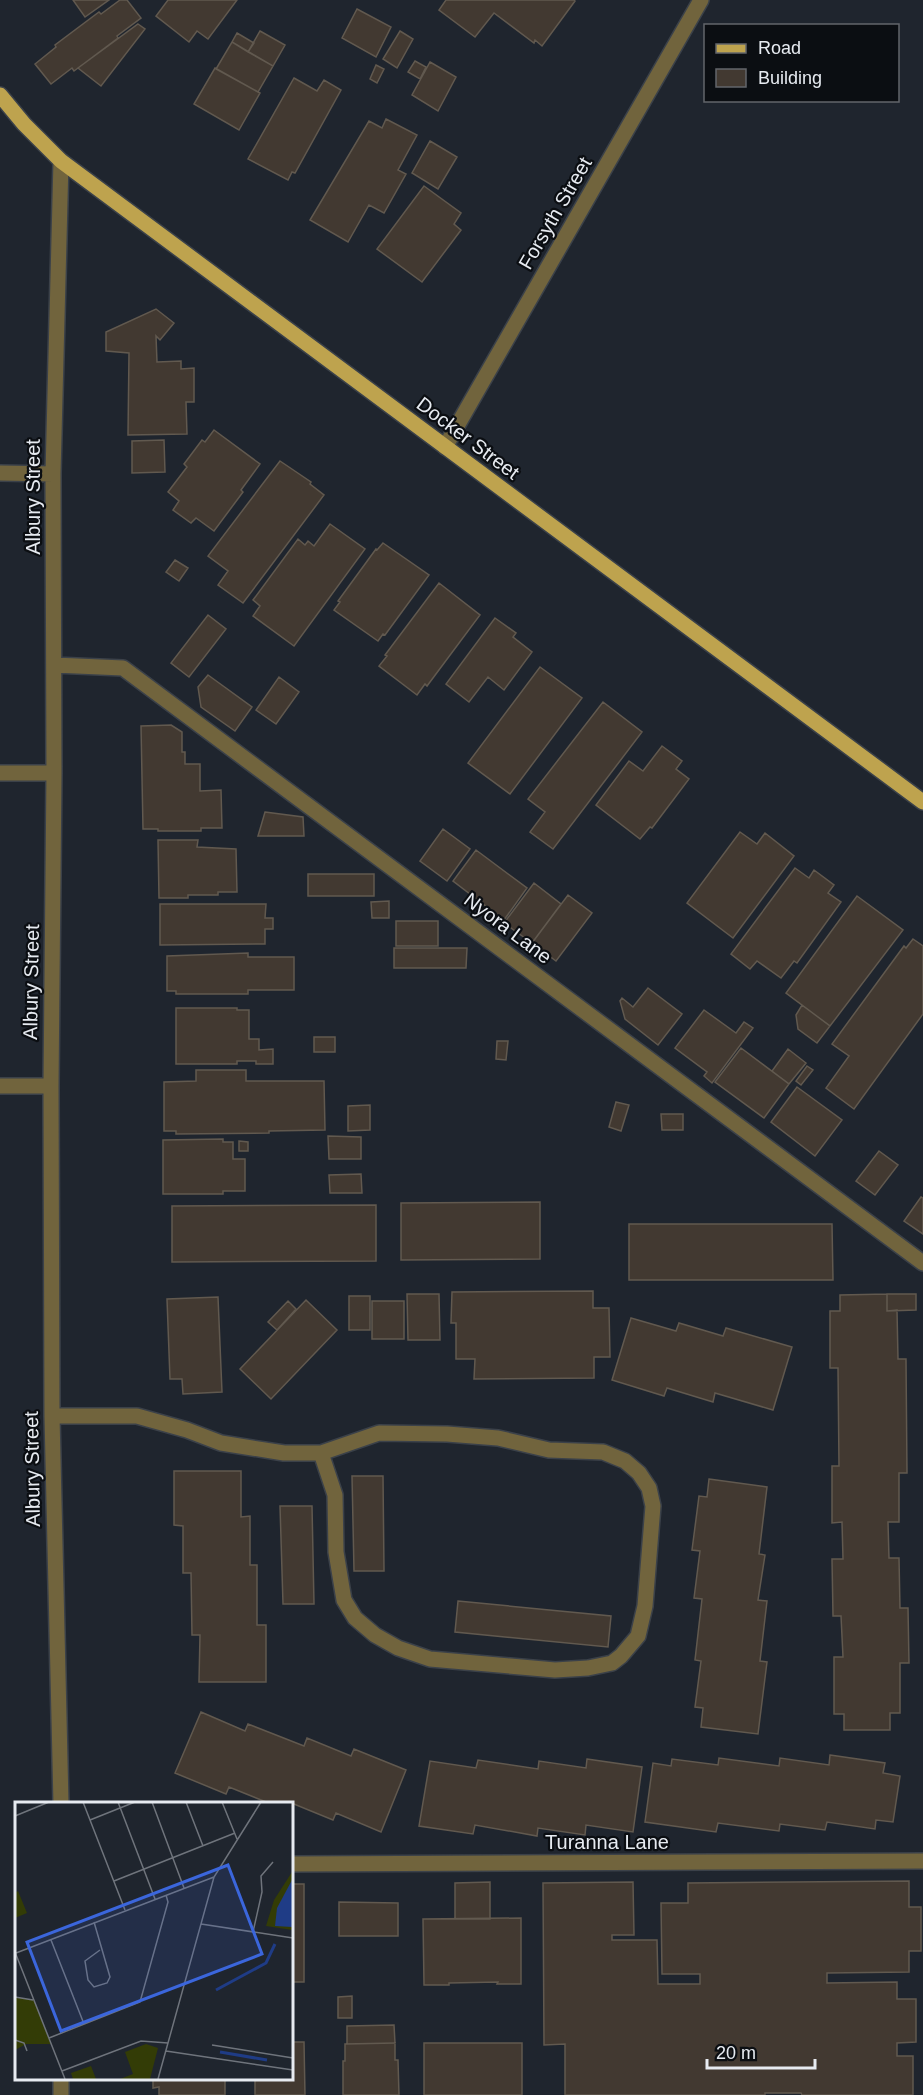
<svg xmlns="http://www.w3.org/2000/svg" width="923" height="2095" font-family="Helvetica,sans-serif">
<rect width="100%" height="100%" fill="#1f252e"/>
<path fill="#423931" stroke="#61594f" stroke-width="1.5" d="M73,0H109L85,17Z
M120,0H127L141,18L117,36L118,38L74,71L72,68L51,84L35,64L56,47L55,45L99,12L101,14Z
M168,0H237L208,39L197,31L189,42L156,16Z
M446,0H574L575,1L542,46L535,40L534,43L494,13L475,37L439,10Z
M357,9L391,27L376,57L342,38Z
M138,24L145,29L101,86L78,68Z
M260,31L285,45L273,66L248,52Z
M400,31L413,39L397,68L383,59Z
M237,33L254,43L248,52L232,42Z
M232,42L273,66L258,92L216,69Z
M415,61L426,67L420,79L408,72Z
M430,62L456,77L438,111L412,95Z
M376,65L384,69L377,83L370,79Z
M215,68L260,93L239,130L194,104Z
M294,78L317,91L324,80L341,90L295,173L292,172L288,180L248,159Z
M386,119L417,135L398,170L406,174L384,213L369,205L348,242L310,220L369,121L382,128Z
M430,141L457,157L438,189L412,173Z
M424,186L461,213L454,224L461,230L422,282L377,249Z
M156,309L174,323L160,340L156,336L157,362L181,361V369L194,368V402H186L187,434L128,435L129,353L106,351V332Z
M214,430L260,464L241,490L243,492L214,531L196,518L191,523L173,510L179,501L168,492L187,467L184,464L202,440L205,442Z
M164,440L165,472L132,473V441Z
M280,461L311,482L310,484L324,495L243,603L218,585L228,571L208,556Z
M330,524L365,549L294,646L253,616L260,606L253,600L298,539L305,545L308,541L314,546Z
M383,543L429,575L385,635L383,634L378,641L334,610L340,602L338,601L376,549L377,550Z
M175,560L188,568L179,581L166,572Z
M439,583L480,615L427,686L425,684L417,695L379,666L387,656L385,655Z
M208,615L226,629L189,677L171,663Z
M495,618L516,633L513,637L532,652L504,690L488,677L469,702L446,684Z
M540,667L582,698L510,794L468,763Z
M208,675L252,707L235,731L201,707L198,687Z
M279,677L299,692L276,724L256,710Z
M603,702L642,732L553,849L530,832L545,812L528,799Z
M171,725L182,732V752H185V764H200V791L221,790L222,828H201V831H158V829H143L141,726Z
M662,746L682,761L676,769L689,779L652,828L650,827L640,839L596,805L629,761L643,771Z
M265,812L303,817L304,836H258Z
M443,829L470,849L447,881L420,861Z
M740,832L757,844L765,833L794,856L733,938L687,903Z
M158,840H198L197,847L236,849L237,892H218V895H188V898H159Z
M476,850L527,888L504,920L453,881Z
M795,868L809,878L814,870L834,885L828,893L841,902L797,963L794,961L781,978L757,961L750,969L731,954Z
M308,874H374V896H308Z
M534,883L561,904L532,943L504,923Z
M568,895L592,913L556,961L532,943Z
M857,896L903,930L830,1026L786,993Z
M389,901V918H372L371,902Z
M160,904H266L265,918H273V929H265V944L160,945Z
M396,921H438V946H396Z
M913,939L923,946V1014L854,1109L826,1088L849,1056L832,1044L904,946L906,948Z
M394,948H467L466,968H394Z
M248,953V957H294V990H248V994H176V991H167V956Z
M648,988L682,1014L658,1045L625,1019L620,1001L622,998L633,1007Z
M802,1005L830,1026L817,1043L798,1029L796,1015Z
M176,1008H237V1010H249V1039H259V1050L273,1049V1064H256V1061H237V1064H176Z
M704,1010L736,1033L744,1022L753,1028L712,1083L704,1076L707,1072L675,1048Z
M314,1037H335V1052H314Z
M497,1041H508L506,1060L496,1059Z
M741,1048L789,1084L764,1118L715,1082Z
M788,1049L806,1063L789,1084L772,1071Z
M807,1066L813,1070L801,1085L796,1081Z
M196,1070H246V1081H324L325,1130L269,1131V1133L176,1134V1131H164V1082L196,1081Z
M797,1087L842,1120L815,1156L771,1122Z
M616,1102L629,1105L621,1131L609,1127Z
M370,1105V1130L348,1131V1106Z
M661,1114H683V1130H662Z
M328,1136L361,1137V1159H329Z
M223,1139V1142H233V1159H245V1191H223V1194H163V1140Z
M239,1141L248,1142V1151H239Z
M879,1151L898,1165L875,1195L856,1181Z
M361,1174L362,1193H330L329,1175Z
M921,1197L923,1198V1234L904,1221Z
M540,1202V1259L401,1260V1203Z
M376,1205V1261L172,1262V1206Z
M629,1224H832L833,1280H629Z
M593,1291V1308H609L610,1357H594V1378L474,1379L475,1359H456V1323H451L452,1292Z
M407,1294H439L440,1340H408Z
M887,1294H916V1310L887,1311Z
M887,1294V1311L897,1310L898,1359H906L907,1473H899V1522H888L889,1558H899L900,1608H908L909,1663H900V1713H890V1730H844V1714H834V1657H843L841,1616H833L832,1559H843L842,1522L832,1523V1466H839L838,1368H830V1311H840V1295Z
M349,1296H370V1330H349Z
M218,1297L222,1392L183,1394L182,1379H170L167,1299Z
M306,1300L337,1330L271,1399L240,1369Z
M288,1301L296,1309L277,1330L268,1322Z
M372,1301H404V1339H372Z
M631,1318L676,1331L679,1323L723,1336L726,1328L792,1347L773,1410L715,1393L713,1402L667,1388L664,1396L612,1380Z
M174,1471H241V1517L250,1516V1565H257V1625H266V1682H199L200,1635H192L191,1573H183V1526L174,1525Z
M352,1476H383L384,1571H354Z
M709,1479L767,1487L759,1554L765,1555L758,1600L767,1601L760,1661L767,1662L758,1734L701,1727L703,1708L695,1707L701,1661L695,1660L702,1599L694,1598L700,1551L692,1550L699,1496L707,1497Z
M280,1506H312L314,1604H283Z
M458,1601L611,1616L608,1647L455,1632Z
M201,1712L245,1731L248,1724L304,1746L307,1738L351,1756L354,1749L406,1770L381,1832L336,1813L333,1820L289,1802L288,1804H271L229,1787L226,1794L175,1773Z
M830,1755L885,1763L883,1773L900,1776L893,1822L876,1820L875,1829L827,1822L825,1830L780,1824L779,1831L718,1823L716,1832L645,1822L653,1763L671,1766L672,1759L718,1765L719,1758L779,1766L780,1758L829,1765Z
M587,1759L642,1767L633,1832L586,1825L585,1835L538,1828L537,1836L475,1825L473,1834L419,1826L430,1761L476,1768L478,1760L538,1769L539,1761L586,1768Z
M909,1881V1907H921V1951H909V1972L827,1973V1983L897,1982V1999H916V2042L897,2043V2056H913V2095H802L801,2093H765V2095H565V2044L544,2045L543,1883L633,1882L634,1935H612V1940H657L658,1984H700V1974H662L661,1903H688V1883Z
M490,1882V1919H455V1883Z
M291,1884H304V1982H291Z
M339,1902L398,1903V1936H339Z
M521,1918V1984H497L498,1982L449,1983V1985H424L423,1919Z
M352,1996V2018H338V1997Z
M394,2025L395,2043L347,2044V2026Z
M291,2042H304L305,2095H255V2078H291Z
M395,2043V2060H398L399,2095H343V2061H345V2044Z
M424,2043H522V2095H424Z
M153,2078H225V2095H159V2087L153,2088Z"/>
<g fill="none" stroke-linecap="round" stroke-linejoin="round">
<defs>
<path id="minor" d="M445,447L701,0
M0,473L53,474
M54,665L123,668L923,1263
M0,773H54
M0,1086H51
M52,1416H137L187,1430L221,1443L284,1453H321L379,1433L447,1434L498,1438L549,1450L603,1452L625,1461L639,1473L649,1488L653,1506L645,1606L638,1636L621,1656L612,1663L588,1668L555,1670L430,1659L398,1648L375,1635L355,1618L344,1600L336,1552L335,1495L321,1453
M61,1804L52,1416L51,1086L54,773L53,474L61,161
M291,1864L923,1861
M61,2095V2078"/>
<path id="major" d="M0,95L24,124L61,161L923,802"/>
</defs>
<use href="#minor" stroke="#3b4149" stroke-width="18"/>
<use href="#major" stroke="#3b4149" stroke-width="18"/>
<use href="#minor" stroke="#71643d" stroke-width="15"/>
<use href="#major" stroke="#bea34e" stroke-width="15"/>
</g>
<g text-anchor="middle" stroke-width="4.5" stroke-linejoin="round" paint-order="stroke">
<g font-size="20" fill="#e7ebf1" stroke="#0b0e12">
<text transform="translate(555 213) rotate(-60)" y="7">Forsyth Street</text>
<text transform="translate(468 438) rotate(37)" y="7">Docker Street</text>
<text transform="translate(33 497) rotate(-90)" y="7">Albury Street</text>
<text transform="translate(508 928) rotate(37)" y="7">Nyora Lane</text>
<text transform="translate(31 982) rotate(-89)" y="7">Albury Street</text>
<text transform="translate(32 1469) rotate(-91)" y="7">Albury Street</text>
<text x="607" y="1849">Turanna Lane</text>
</g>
</g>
<g transform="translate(15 1802)">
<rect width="278" height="278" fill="#1f252e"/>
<path d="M277,70V128L251,124L259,98ZM3,89L12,111L0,116V91ZM0,195L19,198L36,242H11L0,248ZM131,242L143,246L135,277H105L118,272L110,250ZM76,264L81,277H58L56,271Z" fill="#333c06"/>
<path d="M277,78V125L260,124L262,106Z" fill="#1f3c86"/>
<path fill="none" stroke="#1f3c86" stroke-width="3" d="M201,188L251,161L260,142M205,250L252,258"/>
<path fill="none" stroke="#6f747c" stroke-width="1.5" d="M68,0L110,108M103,0L140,97M137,0L169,86M171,0L188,44M207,0L222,37M0,14L34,0M75,18L120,0M99,79L220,31M79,120L95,175L92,181L79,185L73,178L70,159L85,148M186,122L278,136M238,130L247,90L246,74L258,60M36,138L69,222M0,150L50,277M1,151L199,75M0,195L18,198M34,236L125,200L153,100L151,93M0,238L9,241L12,249M197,243L278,256M151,249L278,268M47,269L126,239L153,241M143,277L199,75L246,0"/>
<path fill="#3b66dc" fill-opacity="0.15" stroke="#3b66dc" stroke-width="3" d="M213,63L247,152L46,229L12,140Z"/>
<rect width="278" height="278" fill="none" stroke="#e7ebf1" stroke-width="3"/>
</g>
<rect x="704" y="24" width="195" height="78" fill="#0b0e12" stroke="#63666b" stroke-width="1.5"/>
<rect x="716" y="44" width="30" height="9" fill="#bea34e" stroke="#63666b" stroke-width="1.5"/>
<text x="758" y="54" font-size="18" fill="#e7ebf1">Road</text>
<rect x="716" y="69" width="30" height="18" fill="#423931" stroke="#63666b" stroke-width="1.5"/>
<text x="758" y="84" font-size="18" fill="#e7ebf1">Building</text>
<path d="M707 2059v9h108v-9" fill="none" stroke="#e7ebf1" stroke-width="3"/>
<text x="716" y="2059" font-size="18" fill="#e7ebf1" stroke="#0b0e12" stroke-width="4.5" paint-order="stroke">20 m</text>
</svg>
